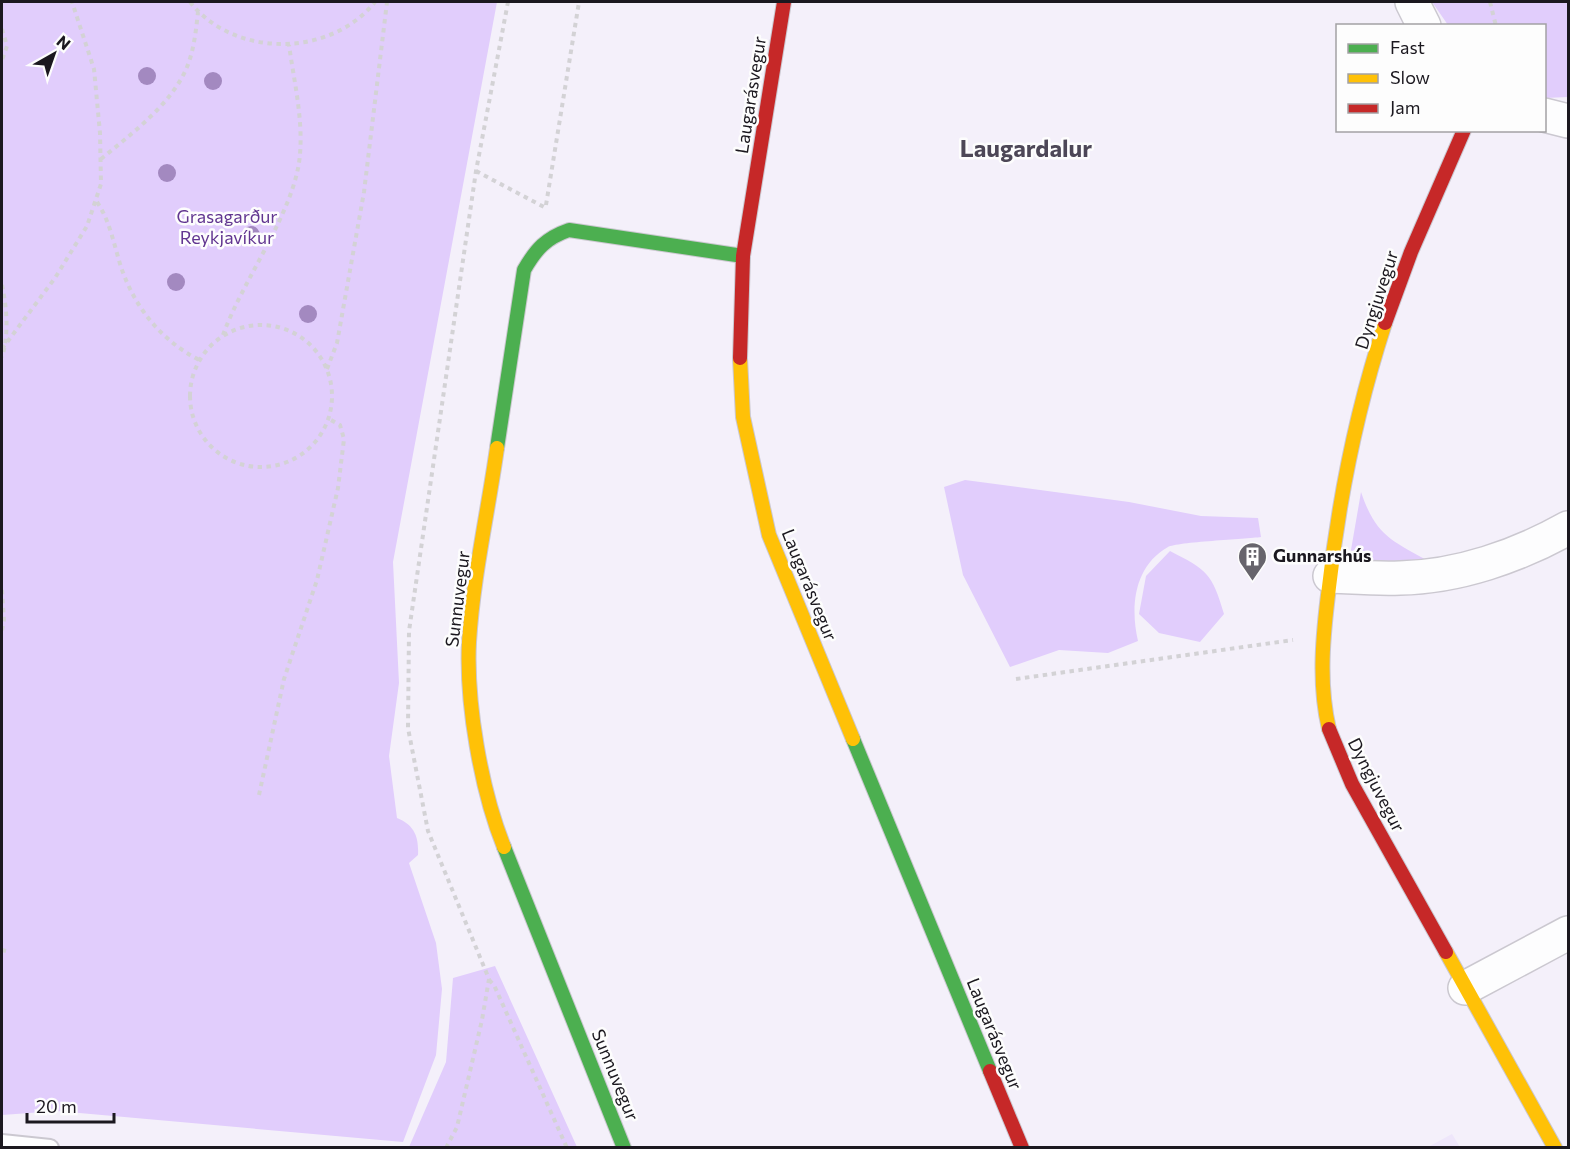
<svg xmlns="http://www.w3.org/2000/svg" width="1570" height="1149" font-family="Commissioner,sans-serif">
<rect width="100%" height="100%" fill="#f4f0fa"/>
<path fill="#eee6fa" d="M1452,1134L1460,1147H1428Z"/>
<path fill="#e1cdfc" d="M2,2H497L393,562L399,683L389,756L397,818C414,825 419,836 418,855L409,863L436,943L442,989L436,1055L403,1142L57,1111L2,1115Z
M1432,2H1568V97L1545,98L1544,26L1448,25Z
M965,480L1129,502L1201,516L1258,518L1261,537C1246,539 1177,542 1168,547C1134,566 1130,607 1138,641L1108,653L1059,650L1010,667L963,575L944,487Z
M1361,492C1376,536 1391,540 1430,562L1374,565L1360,561L1351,550Z
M1170,551C1207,570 1212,573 1224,614L1200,642L1159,633L1139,614L1146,576Z
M495,966L577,1147H409L446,1062L453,978Z"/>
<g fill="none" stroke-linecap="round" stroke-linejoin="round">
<defs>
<path id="lane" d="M2,1143L50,1148"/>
<path id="street" d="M1412,2L1424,26
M1544,115L1568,121
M1330,576C1353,577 1377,579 1400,578C1458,577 1518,556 1568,528
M1465,988L1568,933"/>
<path id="fast" d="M497,448L524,270C536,249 546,238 569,230L743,256
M853,739L990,1071
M504,847L624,1148"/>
<path id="slow" d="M740,358L743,417L769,535L853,739
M497,448C488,512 473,577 469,642C466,703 481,790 504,847
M1329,729C1318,683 1323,634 1329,587C1339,498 1357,409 1385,323
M1446,952L1555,1148"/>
<path id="jam" d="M1385,323L1411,252L1464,130
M740,358L743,256L784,2
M1329,729L1352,784L1446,952
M990,1071L1022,1148"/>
</defs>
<use href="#lane" stroke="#cbc8d0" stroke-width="20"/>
<use href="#street" stroke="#cbc8d0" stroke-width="36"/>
<use href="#fast" stroke="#cbc8d0" stroke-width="16"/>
<use href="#slow" stroke="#cbc8d0" stroke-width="16"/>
<use href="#jam" stroke="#cbc8d0" stroke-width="16"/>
<path stroke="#d3d2d5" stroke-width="4" stroke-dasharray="4.5 4.5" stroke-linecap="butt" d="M190,2C234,58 330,58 375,2
M1490,2L1496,26
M2,29L7,46L2,60
M101,159C130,135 172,104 187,67C194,50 196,30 198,12
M476,171L544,207
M97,202C110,221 114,245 121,267C135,308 161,340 199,360
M546,205L579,2
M2,285C7,308 9,335 2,357
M190 396a71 71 0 1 1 142 0a71 71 0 1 1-142 0Z
M223,335C243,279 296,210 300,154C303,118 294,81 289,45
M2,349L55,278L87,226L101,184L100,133L94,69L72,2
M327,369L337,343L364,192L387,2
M2,590L4,620L2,631
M1016,679L1293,640
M259,795L284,679L317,580L338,488L344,439L340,425L329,419
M2,950L6,951
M489,980L494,985L567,1148
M446,1148L457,1127L482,1020L489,979L428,831L408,728L409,631L476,171L508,2"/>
<use href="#lane" stroke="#fdfdfe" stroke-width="16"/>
<use href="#street" stroke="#fdfdfe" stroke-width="33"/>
<use href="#fast" stroke="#4caf50" stroke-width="14"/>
<use href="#slow" stroke="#ffc107" stroke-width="14"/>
<use href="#jam" stroke="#c62828" stroke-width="14"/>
</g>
<g fill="#a389c0">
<circle cx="147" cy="76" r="9"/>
<circle cx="213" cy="81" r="9"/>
<circle cx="167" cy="173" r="9"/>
<circle cx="251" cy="235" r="9"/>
<circle cx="176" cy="282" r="9"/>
<circle cx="308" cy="314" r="9"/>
</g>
<defs>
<symbol id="building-pin" viewBox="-11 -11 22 30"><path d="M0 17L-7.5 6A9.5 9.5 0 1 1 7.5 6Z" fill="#67646c" stroke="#fdfdfd"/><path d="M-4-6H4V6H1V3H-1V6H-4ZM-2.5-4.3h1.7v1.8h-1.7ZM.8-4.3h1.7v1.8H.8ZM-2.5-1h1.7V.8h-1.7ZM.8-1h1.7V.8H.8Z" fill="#fff"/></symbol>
</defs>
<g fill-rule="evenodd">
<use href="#building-pin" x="1236" y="540" width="33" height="45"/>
</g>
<g text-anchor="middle" stroke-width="5" stroke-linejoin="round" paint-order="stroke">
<g font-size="18" fill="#1b181f" stroke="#fdfdfd">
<text transform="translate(751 95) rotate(-81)" y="6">Laugarásvegur</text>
<text transform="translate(1377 300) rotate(-72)" y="6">Dyngjuvegur</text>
<text transform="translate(809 585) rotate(68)" y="6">Laugarásvegur</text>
<text transform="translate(458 599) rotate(-83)" y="6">Sunnuvegur</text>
<text transform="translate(1376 785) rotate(63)" y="6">Dyngjuvegur</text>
<text transform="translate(994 1034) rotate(68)" y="6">Laugarásvegur</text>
<text transform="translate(615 1075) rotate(68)" y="6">Sunnuvegur</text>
</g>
<g font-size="18" fill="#613590" stroke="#fdfdfd">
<text x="227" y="223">Grasagarður<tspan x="227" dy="21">Reykjavíkur</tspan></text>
</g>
<g font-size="18" font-weight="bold" fill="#1b181f" stroke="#fdfdfd" text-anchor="start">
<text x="1273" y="562">Gunnarshús</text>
</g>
<g font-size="24" font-weight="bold" fill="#4d4757" stroke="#fdfdfd">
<text x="1026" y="157">Laugardalur</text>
</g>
</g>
<rect width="1570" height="1149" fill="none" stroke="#1b181f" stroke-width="6"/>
<rect x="1336" y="24" width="210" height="108" fill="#fdfdfd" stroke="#a3a1a4" stroke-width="1.5"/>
<rect x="1348" y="44" width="30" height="9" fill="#4caf50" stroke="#a3a1a4" stroke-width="1.5"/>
<text x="1390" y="54" font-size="18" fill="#1b181f">Fast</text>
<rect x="1348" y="74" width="30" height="9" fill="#ffc107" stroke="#a3a1a4" stroke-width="1.5"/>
<text x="1390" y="84" font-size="18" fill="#1b181f">Slow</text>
<rect x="1348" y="104" width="30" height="9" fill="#c62828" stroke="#a3a1a4" stroke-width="1.5"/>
<text x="1390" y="114" font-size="18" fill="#1b181f">Jam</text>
<g transform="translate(54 54) rotate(40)" stroke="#fdfdfd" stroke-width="4.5" paint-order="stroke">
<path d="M0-4.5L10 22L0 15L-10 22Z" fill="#1b181f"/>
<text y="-9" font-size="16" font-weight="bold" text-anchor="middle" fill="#1b181f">N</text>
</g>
<path d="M27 1113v9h87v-9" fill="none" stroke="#1b181f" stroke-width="3"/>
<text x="36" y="1113" font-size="18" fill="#1b181f" stroke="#fdfdfd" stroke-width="4.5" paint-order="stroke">20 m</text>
</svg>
